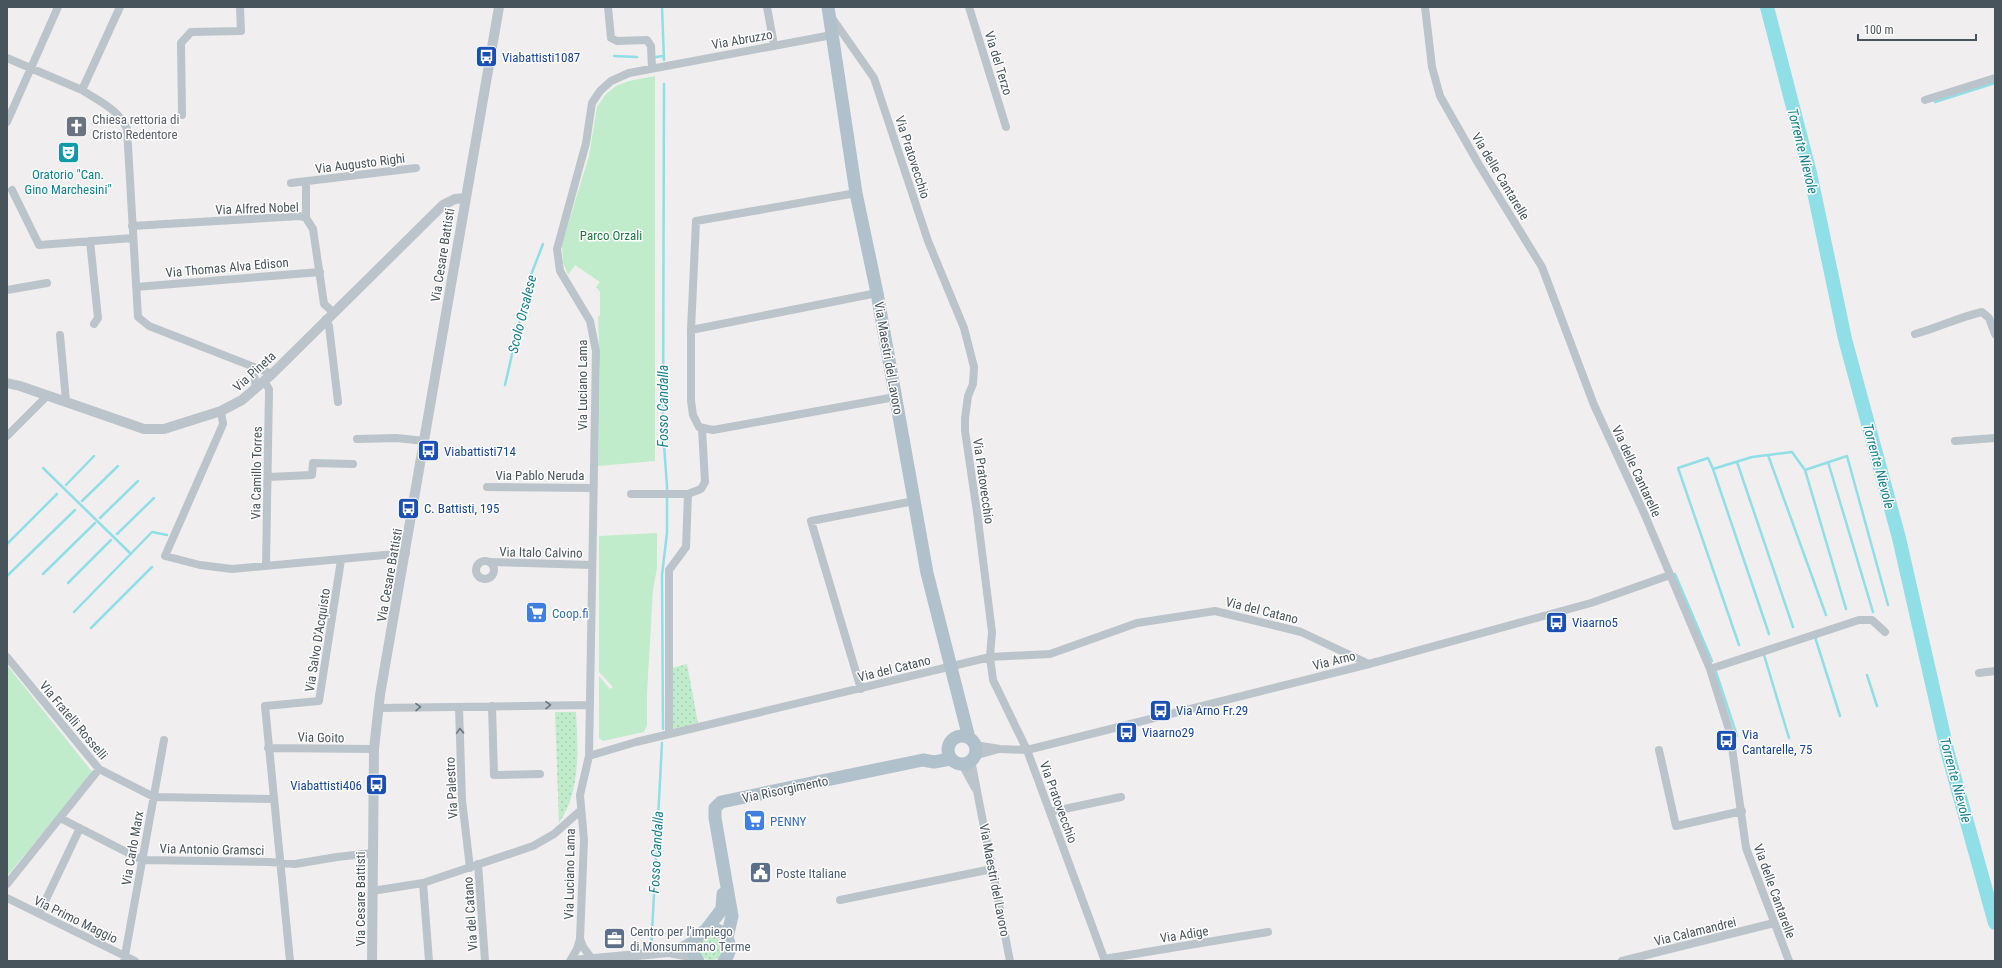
<svg xmlns="http://www.w3.org/2000/svg" width="2002" height="968" font-family="'Roboto Condensed',sans-serif">
<defs>
<pattern id="grass-dots" width="8" height="8" patternUnits="userSpaceOnUse"><rect width="8" height="8" fill="#c0eccb"/><path d="M2 2h.1M6 6h.1" fill="none" stroke="#a6ccb1" stroke-width="1.8" stroke-linecap="round"/></pattern>
</defs>
<rect width="100%" height="100%" fill="#f1eeef"/>
<path fill="url(#grass-dots)" d="M687,664L698,723L674,729L673,727L672,668Z
M555,712H576C578,749 581,791 559,823Z
M699 948a12 12 0 1 1 24 0a12 12 0 1 1-24 0Z"/>
<path fill="#c0eccb" d="M655,76V461L598,466L600,370L598,316H600V292L596,287L600,282L575,265L568,275L563,262L562,244L589,156L597,107L606,94L616,86L629,81Z
M657,533V568L653,590L647,693V725L644,732L603,741L599,738V676L610,689L613,687L599,672V536Z
M7,665L93,773L7,876Z"/>
<g fill="none" stroke-linecap="round" stroke-linejoin="round">
<path stroke="#90dee6" stroke-width="2.5" d="M662,7L664,60
M614,56L637,57
M656,57L663,56
M1935,102L1995,83
M505,385L529,280L543,244
M1768,455L1826,615
M1737,462L1793,627
M1828,462L1873,612
M43,468L131,554
M1713,469L1769,634
M1805,470L1846,609
M66,485L94,456
M82,501L118,466
M100,518L138,481
M117,534L154,498
M7,544L57,494
M43,574L95,523
M1675,574L1712,661
M7,576L75,510
M68,583L111,540
M74,612L152,532L167,535
M91,628L152,567
M1815,637L1840,716
M1739,645L1678,468L1708,458L1713,469L1752,457L1792,452L1805,470L1847,456L1888,605
M1764,655L1789,738
M1716,672L1737,736
M1867,675L1877,706
M663,729L662,575L667,533V486L663,431L664,84
M651,951L662,743"/>
<path stroke="#90dee6" stroke-width="14" d="M1767,7L1810,173L1845,339L1899,538L1948,754L1995,923"/>
<path stroke="#bbc4ca" stroke-width="8" d="M608,7L611,38L617,41L647,40L651,46L652,68
M767,7L774,45
M969,7L1006,127
M1425,7L1432,67L1440,96L1478,163L1542,267L1594,405L1644,513L1710,669L1730,733L1746,848L1789,961
M832,18L874,78L928,241L964,328L974,367L973,384L968,396L965,418V431L977,512L992,632L990,657L993,680L1027,750L1105,961
M7,58L82,90L120,7
M82,90C100,102 118,109 127,129L138,317L149,326L272,374
M1925,100L1995,78
M182,115L181,43L191,32L241,31L240,7
M7,122L58,7
M291,183L416,168
M12,190L39,245L133,238
M856,193L696,221L691,330V401L693,415L699,427L713,430L895,397
M306,218V182
M132,226L300,216L306,218L313,229L324,304L333,312
M90,241L98,318L94,324
M136,287L320,272
M7,290L47,283
M326,319L329,326L338,402
M691,330L877,293
M1915,334C1938,328 1959,317 1982,312L1989,318L1995,334
M60,335L66,401
M253,367L256,388
M264,381L269,389L266,566
M221,411L223,424L220,431L165,556L200,565L232,569L406,553
M7,436L48,395
M357,439L396,438L425,441
M1955,441L1995,438
M268,477L312,475L313,463L353,464
M487,487L593,488
M631,494H688
M476 570a9 9 0 1 1 18 0a9 9 0 1 1-18 0Z
M490,562L592,565
M7,657L99,769L154,797L273,799
M1710,669L1859,620H1872L1885,632
M1979,673L1995,671
M861,689L811,521L914,501
M492,706L494,775L540,774
M459,707L462,800L470,868
M379,708L590,705
M669,734V570L686,547L688,494L701,489L705,482L702,429
M975,745L1000,749L1027,750L1369,664L1591,603L1670,575
M268,748L374,749
M1659,750L1676,826L1742,811
M589,756L636,742L990,657L1050,654L1137,623L1215,611L1301,632L1369,664
M974,756L999,749
M971,760L1010,961
M962,764L975,788
M1050,812L1121,797
M60,818L142,860L269,862L295,864L337,857L373,853
M478,864L485,961
M423,883L429,961
M7,884L99,769
M372,891L423,883L533,846L554,834L580,811
M7,898L135,961
M840,900L992,869
M39,914L80,828
M580,939L583,947L592,959
M1104,959L1268,932
M124,961L164,740
M290,961L265,706L319,701L341,560
M570,961L577,949L580,939L584,840L580,795L589,756L596,351L590,321L560,271L557,249L586,143L592,103L600,91L611,81L629,73L832,35
M1622,961L1774,923"/>
<path stroke="#bbc4ca" stroke-width="10" d="M7,383L20,386L144,429H164L221,411L242,400L272,374L443,205L455,199L465,198
M669,952L684,946L695,939
M372,961L374,749L380,695L499,7
M573,961L669,952L695,957"/>
<path stroke="#b0c1cb" stroke-width="13" d="M828,7L856,193L877,293L927,573L969,738
M948 750a14 14 0 1 1 28 0a14 14 0 1 1-28 0Z
M706,930L722,909L723,894
M727,938L732,916L715,818V808L721,802L923,760L934,762L951,759
M698,961C678,936 721,915 729,943C731,950 728,956 724,961"/>
</g>
<defs><path id="oneway-chevron" d="M-2-3.5L2.5 0L-2 3.5" fill="none" stroke-width="1.6" stroke-linecap="round" stroke-linejoin="round"/></defs>
<g stroke="#6a767c">
<use href="#oneway-chevron" transform="translate(548 705) rotate(-1)"/>
<use href="#oneway-chevron" transform="translate(418 707) rotate(-1)"/>
<use href="#oneway-chevron" transform="translate(460 731) rotate(-92)"/>
</g>
<defs>
<symbol id="bus-square" viewBox="-11 -11 22 22"><rect x="-9" y="-9" width="18" height="18" rx="4" fill="#1a4fb4" stroke="#fff"/><path d="M-5-6H5V4H4V6H2V4H-2V6H-4V4H-5ZM-3.5-4V0h7V-4ZM-3.5 1.2v1.5H-2V1.2ZM2 1.2v1.5H3.5V1.2Z" fill="#fff"/></symbol>
<symbol id="church-square" viewBox="-11 -11 22 22"><rect x="-9" y="-9" width="18" height="18" rx="4" fill="#6b7280" stroke="#fff"/><path d="M-1.2-6h2.4v3.5h3.3v2.4h-3.3V6h-2.4V-.1h-3.3v-2.4h3.3Z" fill="#fff"/></symbol>
<symbol id="theatre-square" viewBox="-11 -11 22 22"><rect x="-9" y="-9" width="18" height="18" rx="4" fill="#0f9aa8" stroke="#fff"/><path d="M-5-5.5Q0-4 5-5.5V0Q5 5 0 6Q-5 5-5 0ZM-3.3-2.5H-1v1.5H-3.3ZM1-2.5H3.3v1.5H1ZM-2.8 1Q0 5.5 2.8 1Z" fill="#fff"/></symbol>
<symbol id="supermarket-square" viewBox="-11 -11 22 22"><rect x="-9" y="-9" width="18" height="18" rx="4" fill="#3f7fe0" stroke="#fff"/><path d="M-6-5.5h2.5l.6 2H6L4.5 2H-2.5L-4.4-4H-6ZM-1.5 3.2a1.3 1.3 0 1 0 .1 0ZM3 3.2a1.3 1.3 0 1 0 .1 0Z" fill="#fff"/></symbol>
<symbol id="civic-square" viewBox="-11 -11 22 22"><rect x="-9" y="-9" width="18" height="18" rx="4" fill="#5c6f8a" stroke="#fff"/><path d="M-.6-6.5H3V-4.5H.6V-3L4-1V1h2V6H-6V1h2V-1L-.6-3ZM-1.2 2.5V6h2.4V2.5Z" fill="#fff"/></symbol>
<symbol id="office-square" viewBox="-11 -11 22 22"><rect x="-9" y="-9" width="18" height="18" rx="4" fill="#5c6f8a" stroke="#fff"/><path d="M-6-3h4V-5.5h4V-3h4V5H-6ZM-1-4.5V-3h2v-1.5ZM-6 0V1H6V0Z" fill="#fff"/></symbol>
</defs>
<g fill-rule="evenodd">
<use href="#bus-square" x="474" y="44" width="25" height="25"/>
<use href="#church-square" x="64" y="114" width="25" height="25"/>
<use href="#theatre-square" x="56" y="140" width="25" height="25"/>
<use href="#bus-square" x="416" y="438" width="25" height="25"/>
<use href="#bus-square" x="396" y="496" width="25" height="25"/>
<use href="#supermarket-square" x="524" y="600" width="25" height="25"/>
<use href="#bus-square" x="1544" y="610" width="25" height="25"/>
<use href="#bus-square" x="1148" y="698" width="25" height="25"/>
<use href="#bus-square" x="1114" y="720" width="25" height="25"/>
<use href="#bus-square" x="1714" y="728" width="25" height="25"/>
<use href="#bus-square" x="364" y="772" width="25" height="25"/>
<use href="#supermarket-square" x="742" y="808" width="25" height="25"/>
<use href="#civic-square" x="748" y="860" width="25" height="25"/>
<use href="#office-square" x="602" y="926" width="25" height="25"/>
</g>
<g text-anchor="middle" stroke-width="3" stroke-linejoin="round" paint-order="stroke">
<g font-size="13" fill="#48545b" stroke="#fff">
<text transform="translate(742 39) rotate(-10)" y="5">Via Abruzzo</text>
<text transform="translate(999 63) rotate(73)" y="5">Via del Terzo</text>
<text transform="translate(913 157) rotate(72)" y="5">Via Pratovecchio</text>
<text transform="translate(360 163) rotate(-7)" y="5">Via Augusto Righi</text>
<text transform="translate(1501 176) rotate(59)" y="5">Via delle Cantarelle</text>
<text transform="translate(257 208) rotate(-2)" y="5">Via Alfred Nobel</text>
<text transform="translate(442 255) rotate(-81)" y="5">Via Cesare Battisti</text>
<text transform="translate(227 267) rotate(-5)" y="5">Via Thomas Alva Edison</text>
<text transform="translate(889 358) rotate(80)" y="5">Via Maestri del Lavoro</text>
<text transform="translate(254 371) rotate(-42)" y="5">Via Pineta</text>
<text transform="translate(582 385) rotate(-90)" y="5">Via Luciano Lama</text>
<text transform="translate(1637 471) rotate(65)" y="5">Via delle Cantarelle</text>
<text transform="translate(256 473) rotate(-89)" y="5">Via Camillo Torres</text>
<text x="540" y="480">Via Pablo Neruda</text>
<text transform="translate(984 481) rotate(82)" y="5">Via Pratovecchio</text>
<text transform="translate(541 552) rotate(1)" y="5">Via Italo Calvino</text>
<text transform="translate(389 575) rotate(-80)" y="5">Via Cesare Battisti</text>
<text transform="translate(1262 610) rotate(14)" y="5">Via del Catano</text>
<text transform="translate(317 640) rotate(-81)" y="5">Via Salvo D'Acquisto</text>
<text transform="translate(1334 660) rotate(-14)" y="5">Via Arno</text>
<text transform="translate(894 668) rotate(-14)" y="5">Via del Catano</text>
<text transform="translate(74 720) rotate(50)" y="5">Via Fratelli Rosselli</text>
<text transform="translate(321 737) rotate(1)" y="5">Via Goito</text>
<text transform="translate(451 788) rotate(-93)" y="5">Via Palestro</text>
<text transform="translate(785 789) rotate(-12)" y="5">Via Risorgimento</text>
<text transform="translate(1059 802) rotate(70)" y="5">Via Pratovecchio</text>
<text transform="translate(132 848) rotate(-80)" y="5">Via Carlo Marx</text>
<text transform="translate(212 849) rotate(1)" y="5">Via Antonio Gramsci</text>
<text transform="translate(569 874) rotate(-89)" y="5">Via Luciano Lama</text>
<text transform="translate(995 880) rotate(79)" y="5">Via Maestri del Lavoro</text>
<text transform="translate(1775 891) rotate(70)" y="5">Via delle Cantarelle</text>
<text transform="translate(360 899) rotate(-90)" y="5">Via Cesare Battisti</text>
<text transform="translate(470 914) rotate(-94)" y="5">Via del Catano</text>
<text transform="translate(76 919) rotate(26)" y="5">Via Primo Maggio</text>
<text transform="translate(1695 931) rotate(-14)" y="5">Via Calamandrei</text>
<text transform="translate(1184 934) rotate(-9)" y="5">Via Adige</text>
</g>
<g font-size="13" fill="#164399" stroke="#fff" text-anchor="start">
<text x="502" y="62">Viabattisti1087</text>
<text x="444" y="456">Viabattisti714</text>
<text x="424" y="513">C. Battisti, 195</text>
<text x="1572" y="627">Viaarno5</text>
<text x="1176" y="715">Via Arno Fr.29</text>
<text x="1142" y="737">Viaarno29</text>
<text x="1742" y="739">Via<tspan x="1742" dy="15">Cantarelle, 75</tspan></text>
<text x="362" y="790" text-anchor="end">Viabattisti406</text>
</g>
<g font-size="13" fill="#5b616d" stroke="#fff" text-anchor="start">
<text x="92" y="124">Chiesa rettoria di<tspan x="92" dy="15">Cristo Redentore</tspan></text>
</g>
<g font-size="13" fill="#0d838f" stroke="#fff">
<text x="68" y="179">Oratorio "Can.<tspan x="68" dy="15">Gino Marchesini"</tspan></text>
</g>
<g font-size="13" fill="#1d773f" stroke="#fff">
<text x="611" y="240">Parco Orzali</text>
</g>
<g font-size="13" fill="#366cbe" stroke="#fff" text-anchor="start">
<text x="552" y="618">Coop.fi</text>
<text x="770" y="826">PENNY</text>
</g>
<g font-size="13" fill="#4e5e75" stroke="#fff" text-anchor="start">
<text x="776" y="878">Poste Italiane</text>
<text x="630" y="936">Centro per l'impiego<tspan x="630" dy="15">di Monsummano Terme</tspan></text>
</g>
<g font-size="14" font-style="italic" fill="#15808b" stroke="#fff">
<text transform="translate(1803 151) rotate(76)" y="5">Torrente Nievole</text>
<text transform="translate(522 314) rotate(-76)" y="5">Scolo Orsalese</text>
<text transform="translate(663 406) rotate(-90)" y="5">Fosso Candalla</text>
<text transform="translate(1879 466) rotate(75)" y="5">Torrente Nievole</text>
<text transform="translate(1956 780) rotate(75)" y="5">Torrente Nievole</text>
<text transform="translate(656 852) rotate(-87)" y="5">Fosso Candalla</text>
</g>
</g>
<rect width="2002" height="968" fill="none" stroke="#48545b" stroke-width="16"/>
<path d="M1858 34v6h118v-6" fill="none" stroke="#48545b" stroke-width="2"/>
<text x="1864" y="34" font-size="12" fill="#48545b" stroke="#ffffff" stroke-width="3" paint-order="stroke">100 m</text>
</svg>
